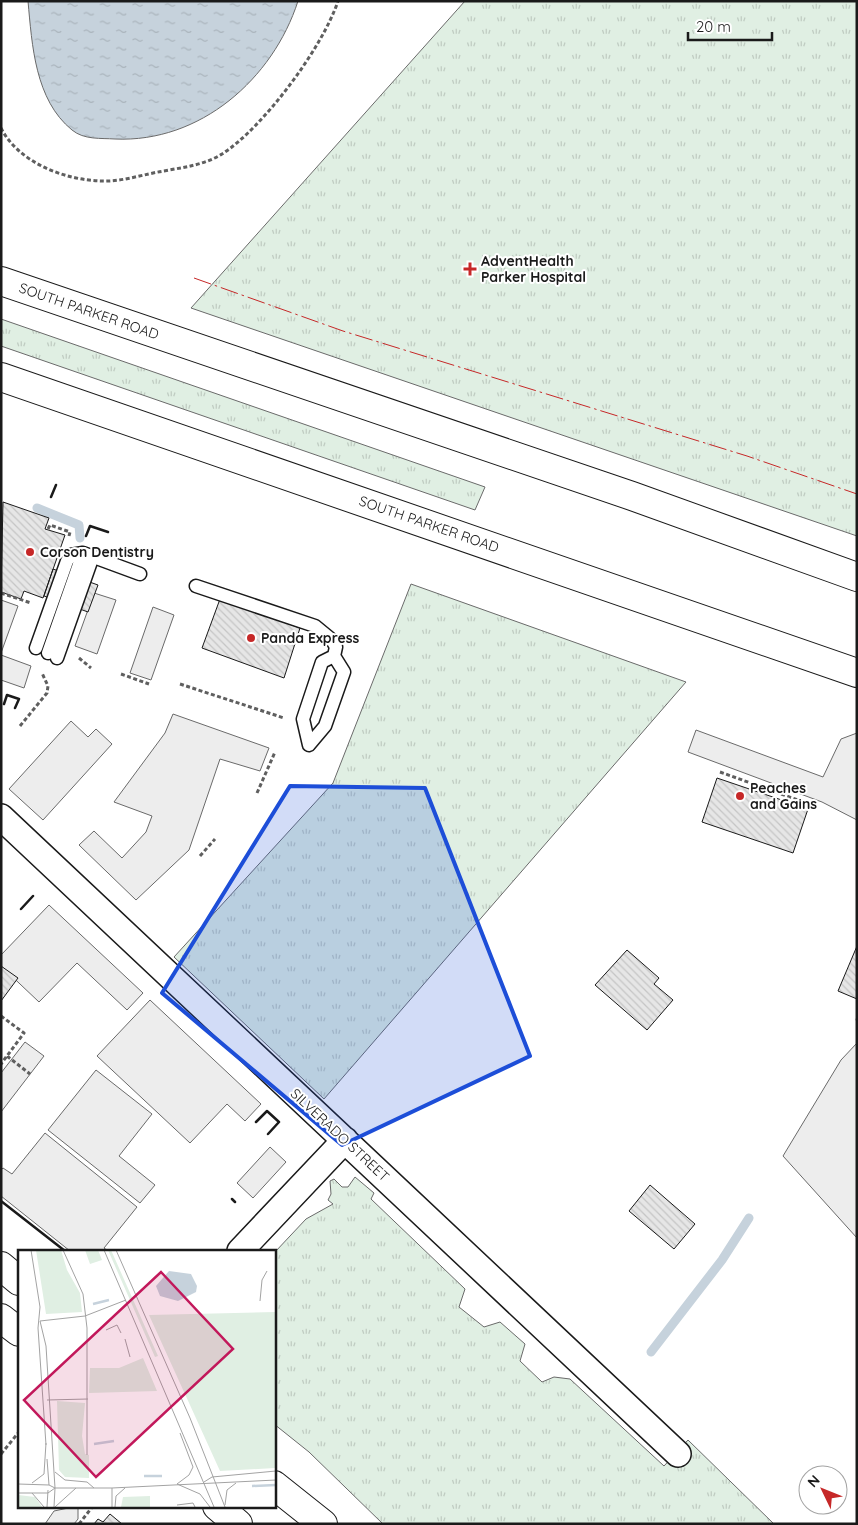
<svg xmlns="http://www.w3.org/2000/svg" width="858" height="1525" font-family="Quicksand,sans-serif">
<defs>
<pattern id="grass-tufts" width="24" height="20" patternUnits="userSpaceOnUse" patternTransform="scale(1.25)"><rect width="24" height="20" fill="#e0efe3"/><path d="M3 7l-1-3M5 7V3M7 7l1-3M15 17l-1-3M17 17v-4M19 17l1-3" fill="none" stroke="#c0ccc2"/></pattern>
<pattern id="water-ripples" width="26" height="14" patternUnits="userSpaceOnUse" patternTransform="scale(1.25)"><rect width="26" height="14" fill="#c6d2dc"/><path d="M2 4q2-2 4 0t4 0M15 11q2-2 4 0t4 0" fill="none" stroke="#aab4bc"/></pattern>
<pattern id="building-back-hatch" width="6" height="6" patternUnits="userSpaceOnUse" patternTransform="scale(1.25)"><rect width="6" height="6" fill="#e6e6e6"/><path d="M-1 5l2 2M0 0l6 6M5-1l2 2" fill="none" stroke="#c5c5c5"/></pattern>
</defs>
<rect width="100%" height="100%" fill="#fff"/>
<path fill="url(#grass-tufts)" stroke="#6a6a6a" d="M465,1H857V536L191,308Z
M1,319L485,487L475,510L1,346Z
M411,584L686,682L324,1099L174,957L333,783Z
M355,1177L374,1193L371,1199L465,1289L459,1307L484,1327L500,1322L525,1344L520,1361L542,1382L554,1377L570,1379L664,1466L688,1440L774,1524H383L309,1452L274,1424L275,1252L306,1219L333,1204L328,1200L331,1194L330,1181L334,1179L342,1187H348Z"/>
<path fill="#ededed" stroke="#6a6a6a" d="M94,593L116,600L97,654L75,646Z
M1,600L18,606L1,653Z
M153,607L174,615L151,680L130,673Z
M1,655L31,666L24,688L1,680Z
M173,714L269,748L260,771L220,759L189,850L136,900L79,845L94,831L122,858L146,832L152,816L114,802L165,733Z
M71,721L88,737L96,729L112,744L43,820L9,789Z
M696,730L823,777L841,739L857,733V820L822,802L688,752Z
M49,905L143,993L127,1010L77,963L39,1002L1,966V955Z
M150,1000L261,1104L245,1121L227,1104L190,1143L97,1056Z
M25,1042L44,1056L1,1112V1073Z
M857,1043V1238L783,1156L841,1060Z
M96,1070L152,1114L119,1156L155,1185L140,1203L48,1130Z
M45,1133L137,1207L104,1248L108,1251H70L1,1196V1170L3,1168L12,1174Z
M270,1147L286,1162L253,1198L237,1183Z
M78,1506V1519L74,1524H45L54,1511Z"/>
<path fill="url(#water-ripples)" stroke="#6a6a6a" d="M28,1H298C273,79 200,143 115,139C101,138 84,140 72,130C35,100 32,45 28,1Z"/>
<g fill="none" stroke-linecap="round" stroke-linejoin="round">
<path stroke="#c6d2dc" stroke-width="9" d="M37,508L79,525L80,538
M651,1352L722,1260L749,1218"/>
</g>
<path fill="url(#building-back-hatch)" stroke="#1a1a1a" d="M3,502L49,518L45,529L65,535L43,598L24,591L21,599L1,592Z
M53,569L98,585L88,612L44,596Z
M220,599L300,628L284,678L202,648Z
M717,778L808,809L793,853L702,822Z
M857,946V999L838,991Z
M627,950L659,978L654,984L673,1000L647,1030L595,985Z
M1,966L18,978L1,1001Z
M650,1185L695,1224L674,1249L629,1211Z
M110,1514L122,1524H94L98,1519L103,1522Z"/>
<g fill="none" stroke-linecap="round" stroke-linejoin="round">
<defs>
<path id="lane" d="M196,586L315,626L332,640L336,647L334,656L344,672L325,726L309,745
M36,648L67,561L71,555L83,553L140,574
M48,653L83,553
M57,658L93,556
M309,745L303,719L322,662L334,656"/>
<path id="street" d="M1,817L678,1454
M240,1251L345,1140"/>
<path id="secondary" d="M1,1266L19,1281
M1,1318L19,1332
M274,1485L323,1524
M217,1506L238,1524"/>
<path id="highway" d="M1,281L632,496L857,577
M1,377L857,673"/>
</defs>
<use href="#lane" stroke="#1a1a1a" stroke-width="15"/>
<use href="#street" stroke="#1a1a1a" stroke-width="28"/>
<use href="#secondary" stroke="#1a1a1a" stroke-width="30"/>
<use href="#highway" stroke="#1a1a1a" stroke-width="30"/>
<path stroke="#5f5f5f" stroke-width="3" stroke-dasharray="4 2.5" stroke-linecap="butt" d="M1,128C18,162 64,180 101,181C122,182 144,174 164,171C185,167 204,165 222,154C263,128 323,47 338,1
M48,529L50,525L70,532L69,536
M1,593L31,603
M79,658L91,668
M121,674L149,684
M180,684L284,718
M20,726L47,693L48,686L42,673
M720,772L809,804
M257,793L275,752
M200,856L215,839
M1,1016L24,1033L1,1064
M7,1056L30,1074
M1,1454L19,1432
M79,1524L93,1506"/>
<use href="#lane" stroke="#fff" stroke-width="12"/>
<use href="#street" stroke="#fff" stroke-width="25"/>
<use href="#secondary" stroke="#fff" stroke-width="28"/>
<use href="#highway" stroke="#fff" stroke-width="28"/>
<path stroke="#1a1a1a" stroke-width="2.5" d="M51,497L56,485
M86,536L90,526L108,532
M4,704L7,695L19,699L15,708
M21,909L33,896
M857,1019V1020
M256,1122L267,1111L279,1122L268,1134
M232,1199L235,1202
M1,1201L65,1251"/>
<path stroke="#c62828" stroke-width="1" stroke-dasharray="18 4 2.5 4" stroke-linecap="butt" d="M194,278L343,331L747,456L857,494"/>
</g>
<path fill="#1d4ed8" fill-opacity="0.2" stroke="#1d4ed8" stroke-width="4" stroke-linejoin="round" d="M290,786L425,788L530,1056L342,1145L162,993Z"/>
<g fill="#c62828" stroke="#fff" stroke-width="2">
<path d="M467.5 261.5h5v5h5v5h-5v5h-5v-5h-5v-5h5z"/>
<circle cx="30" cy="552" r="5"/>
<circle cx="251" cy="638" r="5"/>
<circle cx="740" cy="796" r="5"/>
</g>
<g text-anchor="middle" stroke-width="4" stroke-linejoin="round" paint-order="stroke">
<g font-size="14" font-weight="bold" fill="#1a1a1a" stroke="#fff" text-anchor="start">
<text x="481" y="266">AdventHealth<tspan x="481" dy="16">Parker Hospital</tspan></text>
<text x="40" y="557">Corson Dentistry</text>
<text x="261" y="643">Panda Express</text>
<text x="750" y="793">Peaches<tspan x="750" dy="16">and Gains</tspan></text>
</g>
<g font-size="14" fill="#1a1a1a" stroke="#fff">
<text transform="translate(89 311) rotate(19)" y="5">SOUTH PARKER ROAD</text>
<text transform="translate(429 524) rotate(19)" y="5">SOUTH PARKER ROAD</text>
<text transform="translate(340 1135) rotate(43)" y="5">SILVERADO STREET</text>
</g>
</g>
<g transform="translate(18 1250)">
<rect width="258" height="258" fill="#fff"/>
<path d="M18,0H43L49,20L62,43L64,62L28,64ZM67,0H80L84,10L72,14ZM90,0H93L140,106L137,107ZM257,62V218L202,221L131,65ZM125,108L139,141L71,143L72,118H101ZM39,151L67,153L64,186L67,204L71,205V228L47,227L41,220ZM0,245L17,247L24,257H0ZM132,246V257H103L105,247Z" fill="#e0efe3"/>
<path d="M151,21L173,24L179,36L178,42L160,51L142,46L138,36Z" fill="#c6d2dc"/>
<path fill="none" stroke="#c6d2dc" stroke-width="2.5" d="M75,54L91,50M76,194L96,191M126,226H144M234,236L258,235"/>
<path fill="none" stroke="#a3a3a3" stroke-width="1" d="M13,0L22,57L20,78L28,195M45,0L65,44L69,78V205M86,0L196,257M98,0L172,168L207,257M242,51L244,30L249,21M22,71L28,96L37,238M22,71L67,66L108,50M88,80L99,75L103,83M107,89L112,107M29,150L70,149M29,209L31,235M37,222L47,230L69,232L76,238M186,232L194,227L258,221M14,233L26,224L28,193M0,234L31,235L37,238H94L258,230M159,234L171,225L175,217L162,183M159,234L182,244L192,257M0,243H30L37,238M14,243L26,257M159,255L175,253L177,257M207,255L209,240L218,233M29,257L30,240M36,257L37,238M37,257L58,238M94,257V238M97,257L98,246L107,238"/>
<path fill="#c2185b" fill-opacity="0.15" stroke="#c2185b" stroke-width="2.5" d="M143,22L215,99L78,227L6,150Z"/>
<rect width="258" height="258" fill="none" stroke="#1a1a1a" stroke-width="2.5"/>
</g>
<rect width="858" height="1525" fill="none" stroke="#1a1a1a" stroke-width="5"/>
<g transform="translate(823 1490) rotate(313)"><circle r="24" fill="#ffffff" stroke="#a3a3a3"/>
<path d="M0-4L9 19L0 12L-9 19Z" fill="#c62828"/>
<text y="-8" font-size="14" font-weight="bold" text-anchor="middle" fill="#1a1a1a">N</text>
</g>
<path d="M688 32v8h84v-8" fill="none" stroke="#1a1a1a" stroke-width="2.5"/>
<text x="696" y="32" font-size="15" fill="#1a1a1a" stroke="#ffffff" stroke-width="4" paint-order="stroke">20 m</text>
</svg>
